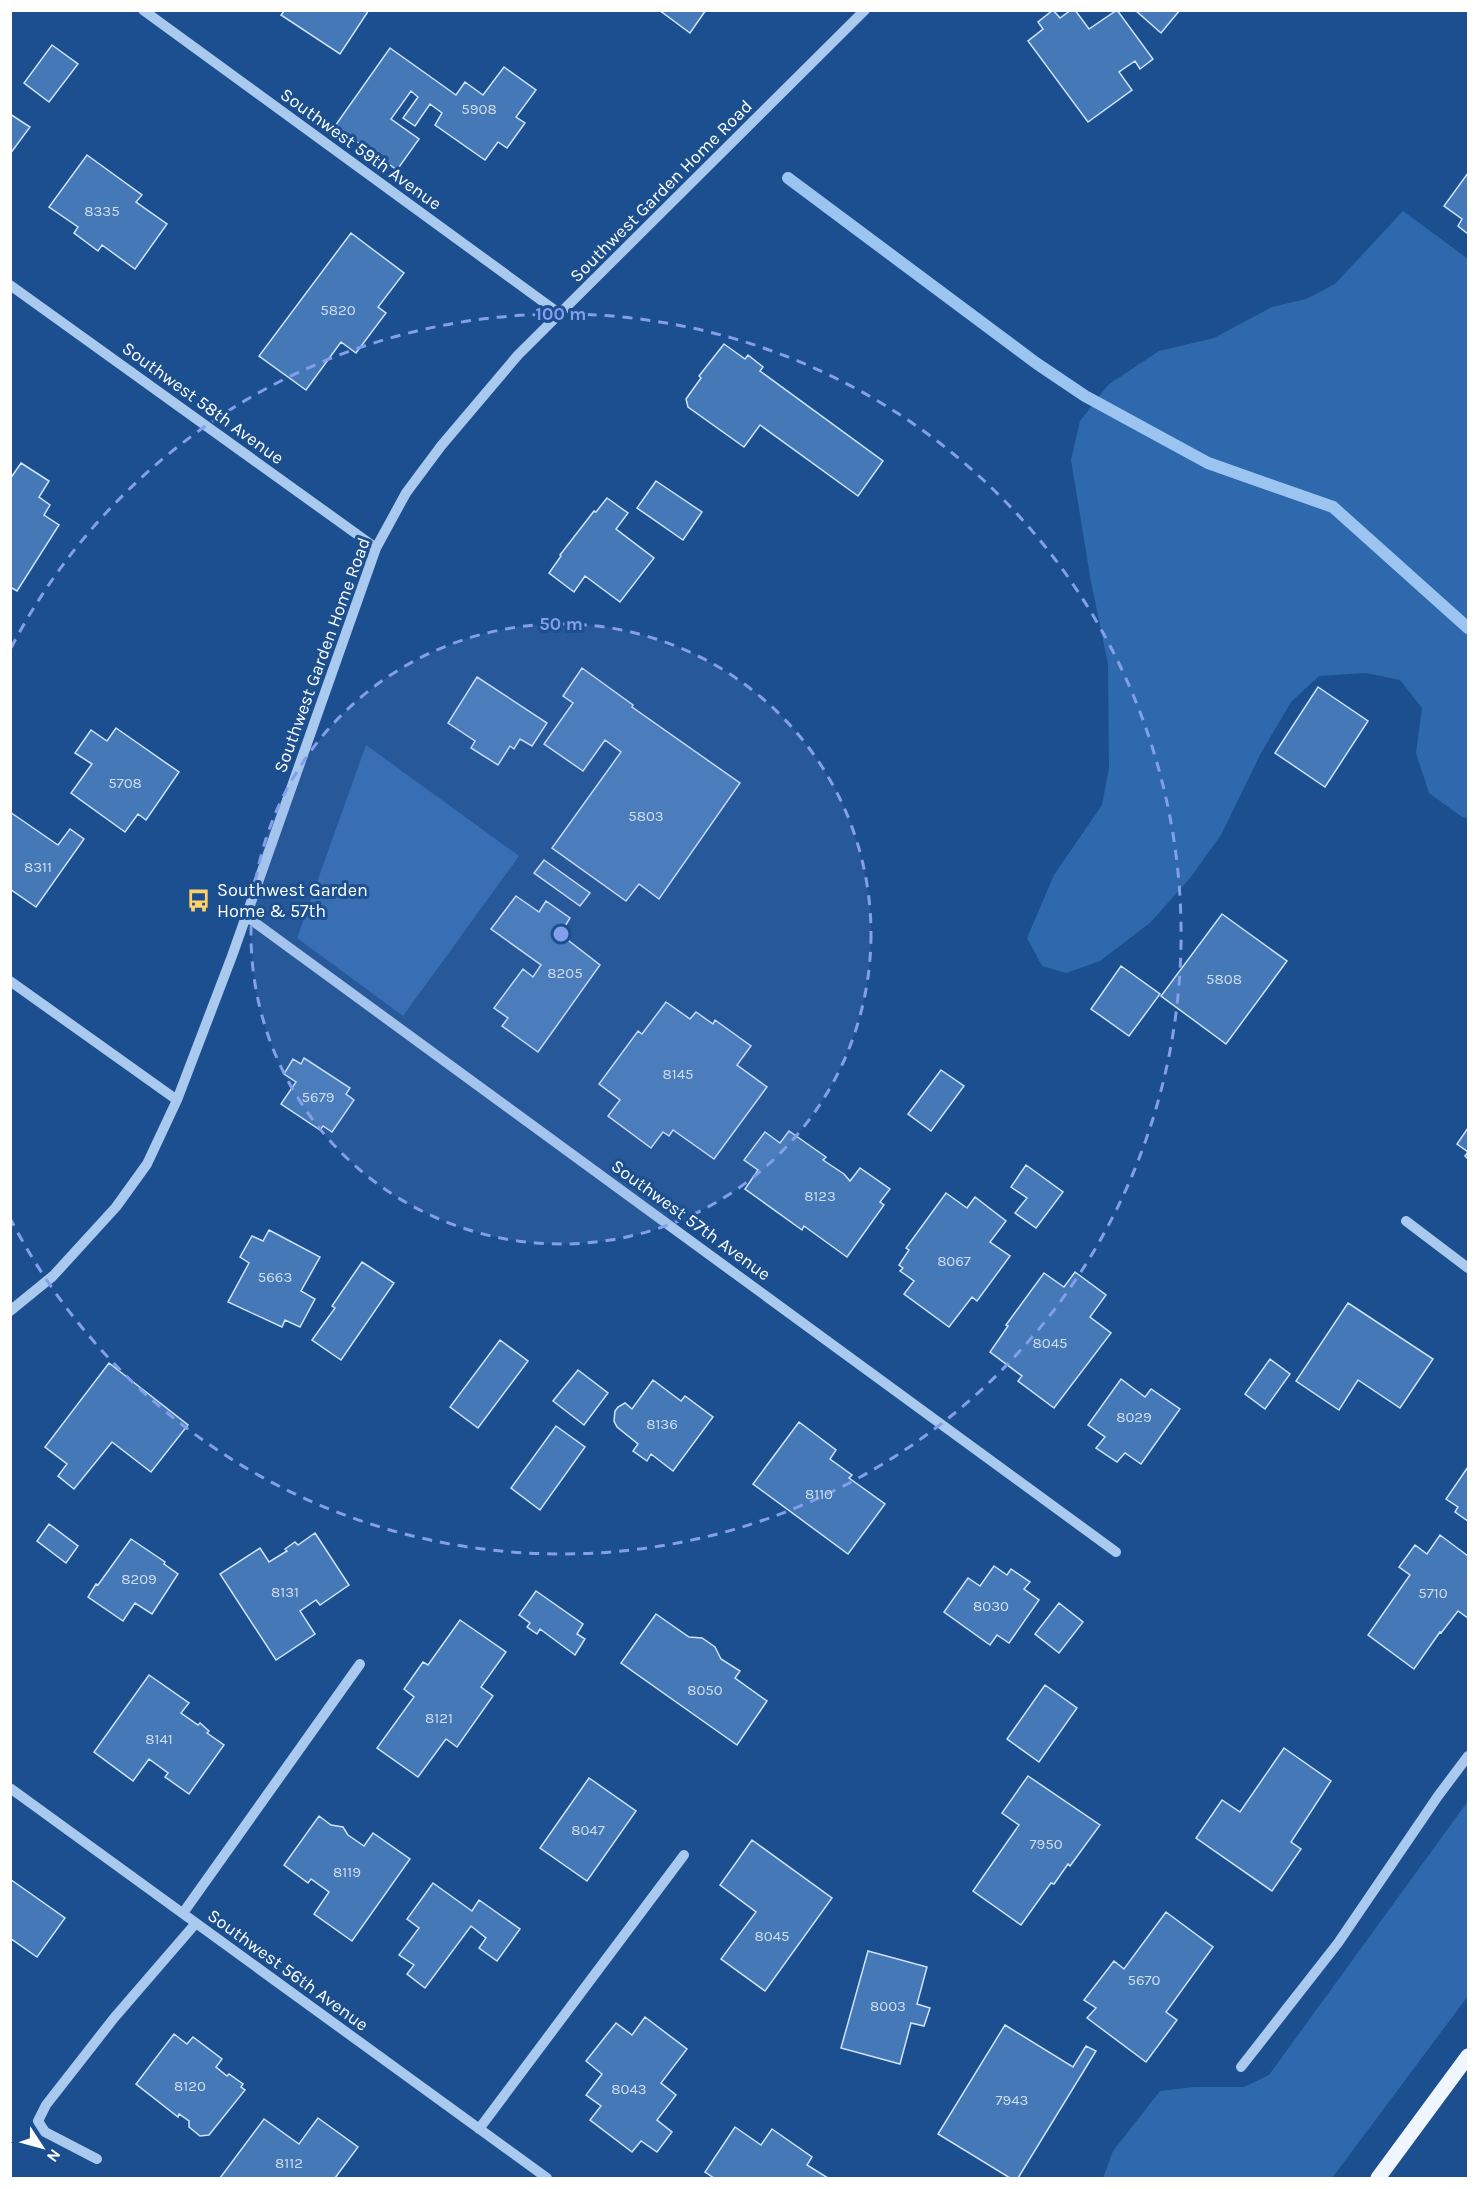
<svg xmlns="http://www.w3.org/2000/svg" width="1479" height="2189" font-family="Karla,sans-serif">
<rect width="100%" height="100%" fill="#1b4f8f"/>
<path fill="#2e69ad" d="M1403,211L1468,259V818L1462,817L1429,793L1416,753L1422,708L1400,680L1366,673L1319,676L1291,702L1261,753L1221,835L1190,878L1151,922L1100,961L1066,973L1042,966L1027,938L1054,875L1102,805L1109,768L1108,664L1091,582L1071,460L1080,421L1108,385L1159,351L1214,338L1272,307L1306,299L1335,284Z
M366,745L519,856L403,1016L297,938Z
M1468,1801V1996L1332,2178H1103L1113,2151L1160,2091L1194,2087H1244L1269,2075Z"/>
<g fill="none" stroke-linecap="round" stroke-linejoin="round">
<path stroke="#9cc4f0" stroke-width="12" d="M788,178L1036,363L1085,396L1208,463L1333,507L1468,628"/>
</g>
<path fill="#4478b7" stroke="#cfe3fa" stroke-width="1.5" d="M285,10H369L340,54L281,15Z
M659,10H706L690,33Z
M1053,10L1060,18L1071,10H1075L1089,29L1117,10L1153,59L1140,69L1135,61L1119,72L1132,90L1088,122L1028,41L1043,29L1038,22Z
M1135,10H1180L1161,33Z
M52,45L78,64L49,102L24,83Z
M390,48L456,95L465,82L483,95L504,67L536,90L516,117L525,123L507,148L498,142L485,160L435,125L442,113L430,104L415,126L403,118L418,97L411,91L391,119L419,139L397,170L335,126Z
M10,114L30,127L10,154Z
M87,155L142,195L136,202L167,224L135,269L102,245L98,251L74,233L78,227L49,207Z
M1468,173V234L1458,226L1462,219L1444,206Z
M351,233L404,273L378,307L386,313L356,353L341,342L306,390L259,356Z
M724,344L745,359L748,355L763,367L760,371L883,461L858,496L760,425L744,447L688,407L686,399L701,378L699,376Z
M21,463L49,481L39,497L50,505L44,515L59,525L17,591L10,587V479Z
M656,481L702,512L683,540L637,508Z
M607,498L628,513L616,529L654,558L620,602L585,576L574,592L549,573L561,556L560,555L594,511L596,512Z
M582,668L633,705L632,707L740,783L659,899L639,884L626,901L552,848L621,752L605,740L583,771L544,744L573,703L563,696Z
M477,677L547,723L532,746L520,739L514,749L510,746L498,765L471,748L475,741L448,723Z
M1318,687L1368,721L1325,787L1275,753Z
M116,728L179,772L146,820L138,814L125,832L71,793L92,764L75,753L91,730L107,741Z
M10,812L58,845L70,829L84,839L36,907L10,889Z
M544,860L590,893L580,906L534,873Z
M516,896L539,912L546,901L570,918L562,931L566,933L564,937L600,965L538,1052L502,1026L508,1018L494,1008L523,969L533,977L541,965L491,929Z
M1222,914L1287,961L1226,1044L1161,996Z
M1121,966L1160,994L1129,1036L1091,1009Z
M666,1002L690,1019L696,1012L713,1024L715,1020L751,1046L737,1065L767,1087L714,1159L673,1130L669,1136L663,1132L651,1148L608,1116L620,1100L599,1084L638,1031L642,1034Z
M304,1058L350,1088L346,1094L354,1100L332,1132L323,1126L320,1130L281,1104L296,1082L284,1074L293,1059L301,1064Z
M941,1070L964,1086L931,1131L908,1114Z
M1468,1128V1159L1465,1156L1468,1152L1457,1144Z
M789,1131L826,1157L823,1160L844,1174L850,1181L860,1168L890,1189L880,1202L884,1205L847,1257L804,1226L802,1230L745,1189L758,1170L744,1160L765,1132L780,1143Z
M1026,1165L1063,1192L1036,1228L1015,1213L1027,1198L1011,1187Z
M946,1193L967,1208L975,1197L1006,1221L990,1242L1010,1256L977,1301L972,1297L949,1327L904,1294L914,1281L900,1271L903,1268L899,1265L909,1250L906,1248Z
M269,1230L320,1257L301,1291L315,1299L300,1327L285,1320L282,1327L228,1302L249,1263L240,1257L252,1236L263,1241Z
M362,1262L394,1283L341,1360L312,1340L335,1308L332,1306Z
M1075,1272L1106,1295L1090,1317L1111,1333L1054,1408L1018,1381L1022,1376L990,1352L1008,1326L1006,1325L1044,1273L1064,1287Z
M1348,1303L1433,1359L1400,1408L1358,1380L1339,1410L1296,1381Z
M500,1340L528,1361L478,1428L450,1407Z
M1270,1359L1290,1374L1265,1409L1245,1394Z
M109,1363L188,1425L151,1472L112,1442L74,1489L58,1476L67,1464L45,1447Z
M578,1370L608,1393L584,1425L553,1401Z
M1121,1379L1145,1397L1151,1389L1180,1409L1141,1464L1125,1453L1117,1462L1096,1448L1105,1437L1088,1425Z
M653,1380L681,1401L685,1396L713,1417L673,1471L651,1454L647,1461L633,1451L638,1444L617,1427L614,1421L615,1411L618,1407L625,1403L632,1409Z
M799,1422L836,1450L830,1459L852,1475L849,1478L885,1504L848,1554L753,1484Z
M556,1426L585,1447L540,1510L511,1488Z
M1468,1467V1521L1455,1512L1458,1507L1446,1499Z
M49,1524L78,1546L66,1563L37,1541Z
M315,1533L349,1585L320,1605L316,1600L300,1611L315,1634L276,1660L220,1574L260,1548L269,1562L287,1551L285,1549L295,1542L298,1545Z
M1440,1535L1468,1556V1618L1458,1611L1441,1633L1440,1632L1414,1669L1368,1635L1410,1575L1399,1567L1415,1545L1427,1554Z
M131,1539L165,1562L164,1564L178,1574L152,1614L135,1603L123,1621L88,1597L96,1584L98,1585Z
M994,1566L1007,1575L1011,1569L1030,1582L1024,1589L1039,1600L1009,1643L997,1635L990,1645L944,1612L968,1578L980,1586Z
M536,1591L583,1624L577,1634L585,1639L575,1655L540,1629L537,1634L527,1627L530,1623L519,1615Z
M1059,1603L1083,1622L1059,1653L1035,1634Z
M656,1614L689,1637L702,1638L715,1647L721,1659L740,1671L735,1678L767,1701L737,1745L621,1663Z
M460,1620L506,1652L481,1687L493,1696L457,1747L446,1739L418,1777L377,1748L414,1697L404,1689L423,1662L428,1665Z
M149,1675L189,1703L181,1713L198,1725L200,1723L209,1731L207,1733L224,1745L189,1794L165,1777L168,1773L149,1759L133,1781L94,1752Z
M1045,1685L1077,1708L1039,1762L1007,1739Z
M1284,1748L1331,1781L1291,1842L1301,1849L1272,1891L1196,1838L1222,1800L1240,1812Z
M1028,1776L1100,1825L1070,1866L1068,1864L1054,1884L1051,1883L1021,1925L973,1891L1019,1825L1002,1813Z
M589,1778L636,1811L587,1881L540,1848Z
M319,1816L331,1825L343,1827L348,1835L364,1846L373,1833L410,1859L352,1941L314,1914L329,1892L311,1879L308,1883L284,1865Z
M752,1840L832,1898L765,1991L721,1959L756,1912L720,1885Z
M10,1879L65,1918L37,1957L10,1938Z
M433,1883L472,1911L479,1900L520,1929L497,1961L479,1948L486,1938L471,1926L425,1988L407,1974L414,1965L399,1955L419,1928L407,1919Z
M1166,1912L1213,1947L1166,2012L1177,2020L1146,2062L1087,2018L1096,2008L1084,2000L1114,1961L1124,1969Z
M868,1951L927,1967L917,2004L930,2008L924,2026L911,2023L900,2064L841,2048Z
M645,2017L687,2049L661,2083L676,2095L657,2120L672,2132L657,2152L641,2141L632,2152L590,2120L601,2106L586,2095L602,2074L586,2061L616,2023L632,2035Z
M1005,2025L1073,2067L1086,2046L1096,2051L1018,2178H1010L938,2134Z
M174,2034L187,2044L193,2037L222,2059L216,2067L227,2076L229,2074L243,2084L241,2087L245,2090L209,2135L200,2136L189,2127V2121L179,2114L178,2117L136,2084Z
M318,2118L358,2147L335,2178H220L264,2119L299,2144Z
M735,2127L761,2145L772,2129L812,2157L807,2165L828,2178H714L705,2172Z"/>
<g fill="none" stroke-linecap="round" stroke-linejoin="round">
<path stroke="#a9c9ee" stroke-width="10" d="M143,10L560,314
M10,285L376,548
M246,916L1116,1552
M10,981L177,1100
M1406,1221L1468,1268
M10,1311L53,1276L116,1207L147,1164L177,1100L232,956L376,548L406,493L441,446L518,355L865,10
M10,1788L547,2178
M183,1913L360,1664
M1241,2067L1338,1943L1438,1796L1468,1756
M479,2129L684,1855
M97,2159L45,2132L38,2121L46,2105L114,2018L196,1923"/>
<path stroke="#f0f6ff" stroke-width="15" d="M1378,2178L1468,2056"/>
</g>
<circle cx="561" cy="934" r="310" fill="#839eea" fill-opacity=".12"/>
<g fill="none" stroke="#839eea" stroke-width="3" stroke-dasharray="10 8">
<circle cx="561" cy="934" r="310"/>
<path d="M11 648A620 620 0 1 1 11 1220"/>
</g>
<defs>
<symbol id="bus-bare" viewBox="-9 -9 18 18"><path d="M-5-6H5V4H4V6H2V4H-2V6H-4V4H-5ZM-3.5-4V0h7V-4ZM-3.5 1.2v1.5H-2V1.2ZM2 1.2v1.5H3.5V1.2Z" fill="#ffd166" stroke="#1b4f8f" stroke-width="2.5" paint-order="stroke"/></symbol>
</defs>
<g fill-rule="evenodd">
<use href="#bus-bare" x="182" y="884" width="33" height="33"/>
</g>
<g text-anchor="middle" stroke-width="6" stroke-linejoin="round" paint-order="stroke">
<g font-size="15" fill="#d0dded">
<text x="479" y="114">5908</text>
<text x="102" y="216">8335</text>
<text x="338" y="315">5820</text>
<text x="125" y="788">5708</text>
<text x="646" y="821">5803</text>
<text x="38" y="872">8311</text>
<text x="565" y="978">8205</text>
<text x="1224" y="984">5808</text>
<text x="678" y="1079">8145</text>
<text x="318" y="1102">5679</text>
<text x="820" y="1201">8123</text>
<text x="954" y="1266">8067</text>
<text x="275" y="1282">5663</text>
<text x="1050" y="1348">8045</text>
<text x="1134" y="1422">8029</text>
<text x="662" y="1429">8136</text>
<text x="819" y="1499">8110</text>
<text x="139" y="1584">8209</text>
<text x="285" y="1597">8131</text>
<text x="1433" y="1598">5710</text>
<text x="991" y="1611">8030</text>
<text x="705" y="1695">8050</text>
<text x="439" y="1723">8121</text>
<text x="159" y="1744">8141</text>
<text x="588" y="1835">8047</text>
<text x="1046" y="1849">7950</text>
<text x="347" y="1877">8119</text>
<text x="772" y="1941">8045</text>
<text x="1144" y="1985">5670</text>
<text x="888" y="2011">8003</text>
<text x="190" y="2091">8120</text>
<text x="629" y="2094">8043</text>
<text x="1012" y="2105">7943</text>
<text x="289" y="2168">8112</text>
</g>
<g font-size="18" fill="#fff" stroke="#1b4f8f">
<text transform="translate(361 149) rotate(36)" y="6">Southwest 59th Avenue</text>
<text transform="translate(661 191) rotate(-45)" y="6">Southwest Garden Home Road</text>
<text transform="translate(203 403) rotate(36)" y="6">Southwest 58th Avenue</text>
<text transform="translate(322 655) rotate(-70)" y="6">Southwest Garden Home Road</text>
<text transform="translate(691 1220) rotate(36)" y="6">Southwest 57th Avenue</text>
<text transform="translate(288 1970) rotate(36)" y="6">Southwest 56th Avenue</text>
</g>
<g font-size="18" fill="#fff" stroke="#1b4f8f" text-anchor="start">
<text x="217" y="896">Southwest Garden<tspan x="217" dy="21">Home &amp; 57th</tspan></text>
</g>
</g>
<circle cx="561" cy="934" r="9" fill="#839eea" stroke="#1b4f8f" stroke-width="3"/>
<g font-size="18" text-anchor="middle" font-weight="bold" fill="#839eea" stroke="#1b4f8f" stroke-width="6" stroke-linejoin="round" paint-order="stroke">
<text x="561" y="320">100 m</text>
<text x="561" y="630">50 m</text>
</g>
<rect width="1479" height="2189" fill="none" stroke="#ffffff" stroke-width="24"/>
<g transform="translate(42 2147) rotate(126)" stroke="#1b4f8f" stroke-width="4.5" paint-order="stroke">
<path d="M0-4.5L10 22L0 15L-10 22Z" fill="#ffffff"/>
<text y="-9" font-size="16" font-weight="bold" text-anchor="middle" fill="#ffffff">N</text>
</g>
</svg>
